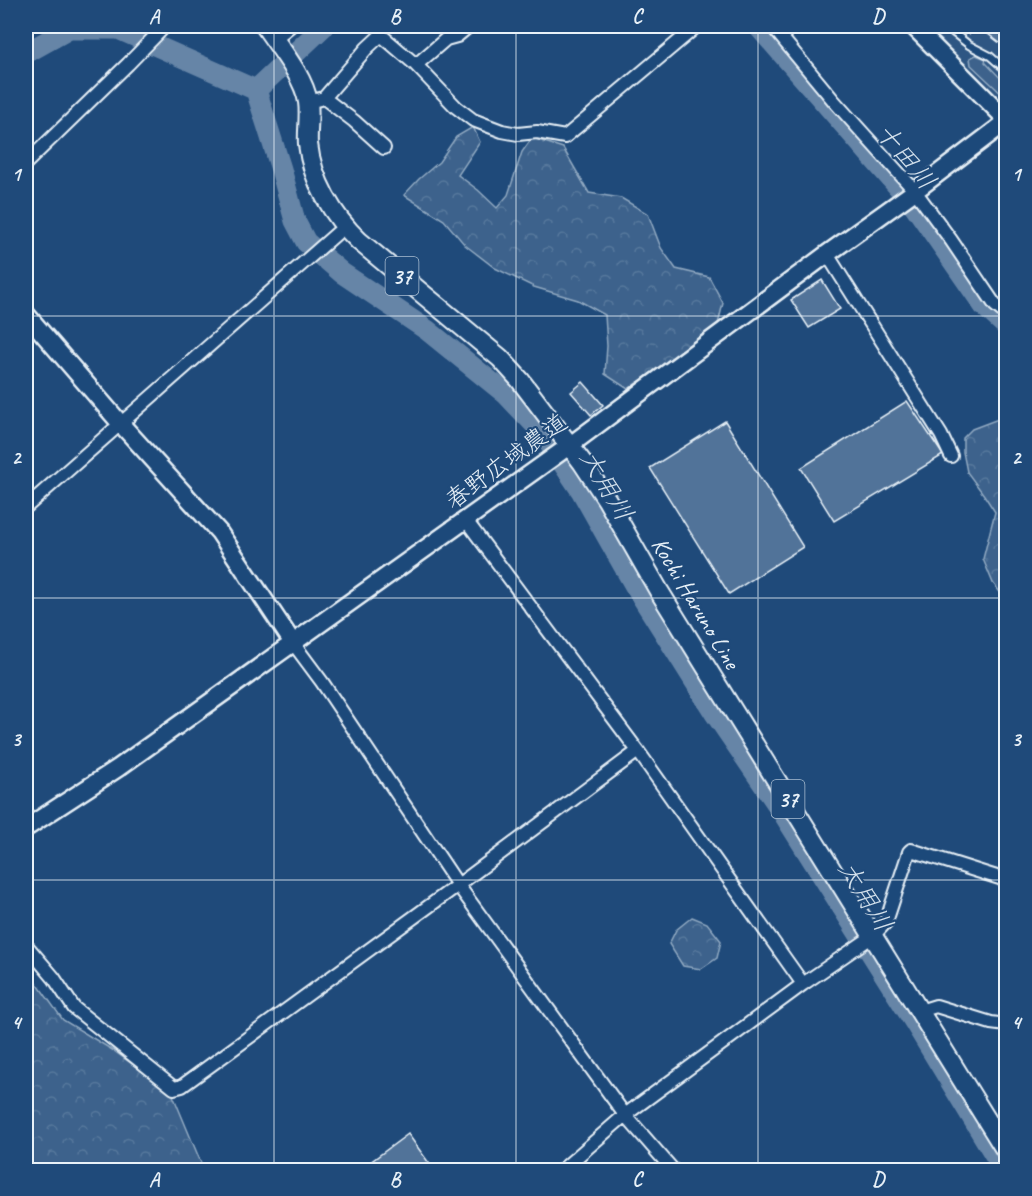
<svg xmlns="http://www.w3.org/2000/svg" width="1032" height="1196" font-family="Caveat,'Klee One',sans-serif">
<defs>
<pattern id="forest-crowns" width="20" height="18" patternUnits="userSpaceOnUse" patternTransform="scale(1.5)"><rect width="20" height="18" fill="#3c628c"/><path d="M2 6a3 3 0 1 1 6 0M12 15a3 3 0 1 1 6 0" fill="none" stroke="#58799d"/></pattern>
</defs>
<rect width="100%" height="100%" fill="#1f4a7a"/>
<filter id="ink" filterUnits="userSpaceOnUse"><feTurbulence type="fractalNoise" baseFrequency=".0167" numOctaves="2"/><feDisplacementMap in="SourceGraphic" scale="12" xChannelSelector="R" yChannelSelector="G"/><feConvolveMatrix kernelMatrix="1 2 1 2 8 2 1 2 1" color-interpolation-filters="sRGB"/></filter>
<g filter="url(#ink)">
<path fill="#2e5683" d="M927,26H1006V101L1000,98Z"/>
<path fill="#3c628c" stroke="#92aac2" stroke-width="1.5" d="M976,55L986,59L985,62L1006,84V98L971,65L970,58Z"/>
<path fill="url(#forest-crowns)" stroke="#92aac2" stroke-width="1.5" d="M473,127L480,142L458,175L478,190L497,208L508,195L522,152L532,138L563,148L589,193L621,198L648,214L661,248L676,269L709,277L723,303L718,324L684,351L628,389L605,374L607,346L605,315L578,300L534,287L495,268L465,245L444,220L404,195L419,179L439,162L456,137Z
M1006,416V600L993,583L983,559L995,512L984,495L967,472L963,452V438L972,429Z
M692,917L707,923L721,941L717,958L701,969L683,966L669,944L676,930Z
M26,968L63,1020L114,1051L172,1093L204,1170H26Z"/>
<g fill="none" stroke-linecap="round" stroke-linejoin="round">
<path stroke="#6685a7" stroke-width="21" d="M758,26L914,205L984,306L1006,326
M26,53L69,29H118L256,90L281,169L295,221L306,242L342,273L427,330L506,394L541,431L582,492L635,586L714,712L781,810L915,1023L1004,1170
M256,90L324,26"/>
</g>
<path fill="#517399" stroke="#e8f1f8" stroke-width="1.5" d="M958,26H976L969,34Z
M986,26H1006V45L1005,47L983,30Z
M822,280L840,309L809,328L791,300Z
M583,382L603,405L591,415L571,392Z
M907,401L943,455L834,521L801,468Z
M725,421L803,547L729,594L650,468Z
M408,1134L434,1170H374L369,1163Z"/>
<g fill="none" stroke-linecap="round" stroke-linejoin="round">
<defs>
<path id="lane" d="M945,26L969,45L990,56L1006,70"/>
<path id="street" d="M772,26L834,101L915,191L951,240L995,305L1006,314
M274,39L290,26
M416,65L446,39L457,36L469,26
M324,98L354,121L384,148
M308,102L324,98L367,48L381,35L416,65L456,107L473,120L502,131L518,134L537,132L565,137L697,26
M26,163L128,64L165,26
M827,254L941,435L951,456
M26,507L344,227
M465,519L638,751L803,984
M293,643L322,682L458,885L625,1115L673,1170
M26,945L54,978L74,1008L174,1088L182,1086L458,885L638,751
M920,1011L936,1006L991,1023L1006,1025
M562,1170L625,1115L803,984L873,936L886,922L909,852L911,850L1006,880"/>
<path id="secondary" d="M913,26L1006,119
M26,314L120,423L219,532L293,643
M26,828L118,768L569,446L827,254L915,191L1006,122"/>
<path id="primary" d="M265,26C279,47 304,77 308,102C310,116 307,131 308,144C312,181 333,216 359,241L500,358L520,380L582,462L607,500L659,591L1006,1151"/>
</defs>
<use href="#lane" stroke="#e8f1f8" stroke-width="10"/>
<use href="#street" stroke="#e8f1f8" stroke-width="16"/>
<use href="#secondary" stroke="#e8f1f8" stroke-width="21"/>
<use href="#primary" stroke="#e8f1f8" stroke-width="22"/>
<use href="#lane" stroke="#1f4a7a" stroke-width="6"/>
<use href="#street" stroke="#1f4a7a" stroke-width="12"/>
<use href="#secondary" stroke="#1f4a7a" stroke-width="16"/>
<use href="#primary" stroke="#1f4a7a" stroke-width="18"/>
</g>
</g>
<path fill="none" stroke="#e8f1f8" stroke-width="1.5" stroke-opacity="0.55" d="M274,26V1170M516,26V1170M758,26V1170M26,316H1006M26,598H1006M26,880H1006"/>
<g text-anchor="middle" stroke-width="4.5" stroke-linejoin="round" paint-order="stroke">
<g fill="#1f4a7a" stroke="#acbfd2" stroke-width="1.5">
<rect x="385.5" y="257" width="33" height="38" rx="4.5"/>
<rect x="771.5" y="780" width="33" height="38" rx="4.5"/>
</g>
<g font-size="22" font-weight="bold" fill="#e8f1f8">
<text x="402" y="284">37</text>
<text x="788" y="807">37</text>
</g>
<g font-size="24" fill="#e8f1f8" stroke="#1f4a7a">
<text transform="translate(506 461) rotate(-36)" y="8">春野広域農道</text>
<text transform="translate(696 603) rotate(59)" y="8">Kochi Haruno Line</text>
</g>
<g font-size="26" font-style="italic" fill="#d4e1ec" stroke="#1f4a7a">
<text transform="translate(906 156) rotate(50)" y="9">十田川</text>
<text transform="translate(607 485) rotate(59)" y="9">大用川</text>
<text transform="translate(866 896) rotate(58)" y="9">大用川</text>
</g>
</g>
<rect width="1032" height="1196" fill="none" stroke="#1f4a7a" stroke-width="66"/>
<rect x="33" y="33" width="966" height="1130" fill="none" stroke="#e8f1f8" stroke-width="2"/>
<g font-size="20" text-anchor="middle" font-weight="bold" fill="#e8f1f8">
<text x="154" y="23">A</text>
<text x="395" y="23">B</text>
<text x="637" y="23">C</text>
<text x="878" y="23">D</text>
<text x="16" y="181">1</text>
<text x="1016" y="181">1</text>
<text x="16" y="464">2</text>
<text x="1016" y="464">2</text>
<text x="16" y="746">3</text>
<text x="1016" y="746">3</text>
<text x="16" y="1029">4</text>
<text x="1016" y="1029">4</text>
<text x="154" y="1186">A</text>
<text x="395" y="1186">B</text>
<text x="637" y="1186">C</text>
<text x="878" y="1186">D</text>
</g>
</svg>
